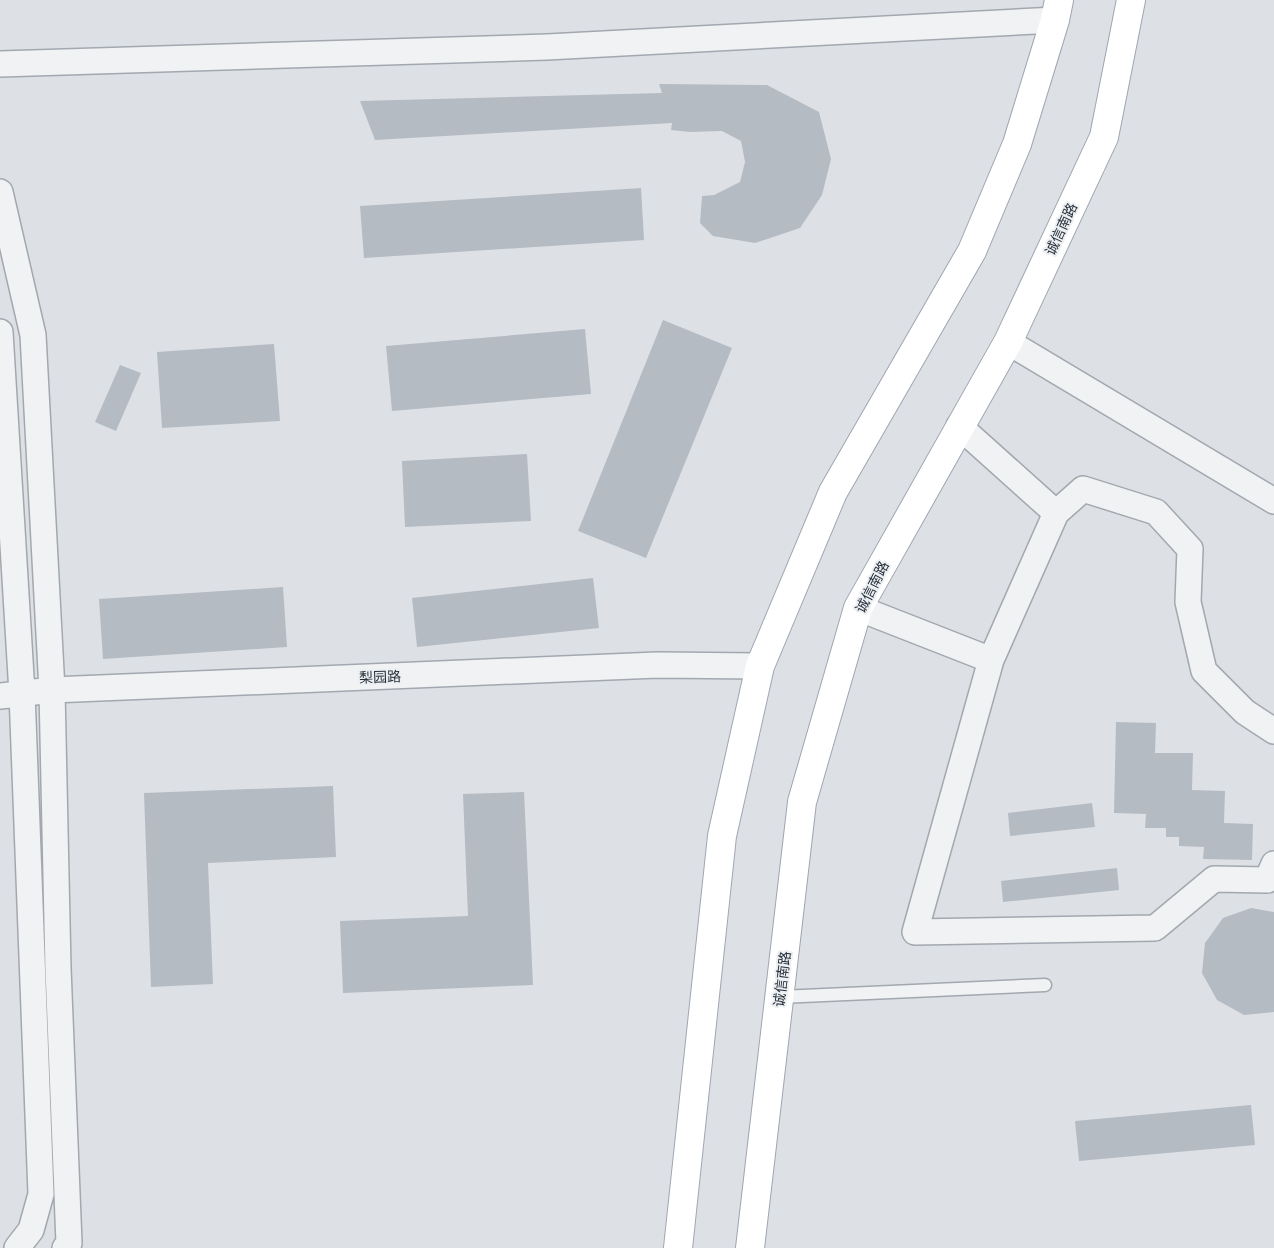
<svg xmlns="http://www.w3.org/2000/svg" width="1274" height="1248" font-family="Poppins,'Noto Sans SC',sans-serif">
<rect width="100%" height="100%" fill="#dde1e6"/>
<path fill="#b5bbc2" d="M659,84L767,85L819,112L831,159L822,195L800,228L755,243L713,236L700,223L702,196L714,195L740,182L745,162L741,141L722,131L690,132L671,130L672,123L375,140L360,101L662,93Z
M641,188L644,240L364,258L360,206Z
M663,320L732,348L646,558L578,531Z
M585,329L591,394L392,411L386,346Z
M274,344L280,421L162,428L157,352Z
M120,365L141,373L116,431L95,422Z
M527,454L531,521L405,527L402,461Z
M593,578L599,628L417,647L412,598Z
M283,587L287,647L103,659L99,599Z
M1116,722L1156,723L1155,753H1193L1192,790L1225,791L1224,823L1253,824L1252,860L1203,859L1204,847L1179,846V837H1166V828H1145L1146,814L1114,813Z
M333,786L336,857L208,863L213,984L151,987L144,793Z
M524,792L533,985L343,993L340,921L468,916L463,794Z
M1092,803L1095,827L1010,836L1008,813Z
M1117,868L1119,890L1003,902L1001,881Z
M1251,908L1274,912V1012L1244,1015L1217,1000L1202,973L1205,943L1223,918Z
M1251,1105L1255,1145L1079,1161L1075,1121Z"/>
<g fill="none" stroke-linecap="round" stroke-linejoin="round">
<defs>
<path id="service" d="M780,997L1045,985"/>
<path id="minor" d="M0,64L547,47L1055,20
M0,192L33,335L52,690L58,968L69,1243L65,1248
M0,332L22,693L41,1194L31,1230L17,1248
M1008,342L1274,501
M959,426L1056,513L1083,489L1156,512L1190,549L1188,602L1204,671L1245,712L1274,731
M858,608L991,660L915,932L1155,928L1214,879L1267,880L1274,864
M991,660L1056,513
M0,696L52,690L657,665L760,666"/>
<path id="primary" d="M678,1248L722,836L760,666L833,492L972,251L1017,144L1055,20L1059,0
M750,1248L802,802L858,608L1008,342L1104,137L1131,0"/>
</defs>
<use href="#service" stroke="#a3a8af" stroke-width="15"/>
<use href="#minor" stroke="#a3a8af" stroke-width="28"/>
<use href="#primary" stroke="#9ea6b0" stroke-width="30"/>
<use href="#service" stroke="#f0f2f4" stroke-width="12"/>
<use href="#minor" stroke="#f0f2f4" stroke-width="25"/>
<use href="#primary" stroke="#fff" stroke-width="28"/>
</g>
<g text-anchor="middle" stroke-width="4" stroke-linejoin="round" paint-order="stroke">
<g font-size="14" fill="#28303b" stroke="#ecf0f3">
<text transform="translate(1061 229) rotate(-65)" y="5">诚信南路</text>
<text transform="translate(872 587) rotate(-63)" y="5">诚信南路</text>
<text transform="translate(380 677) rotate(-2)" y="5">梨园路</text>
<text transform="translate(782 979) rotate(-83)" y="5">诚信南路</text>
</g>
</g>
</svg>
